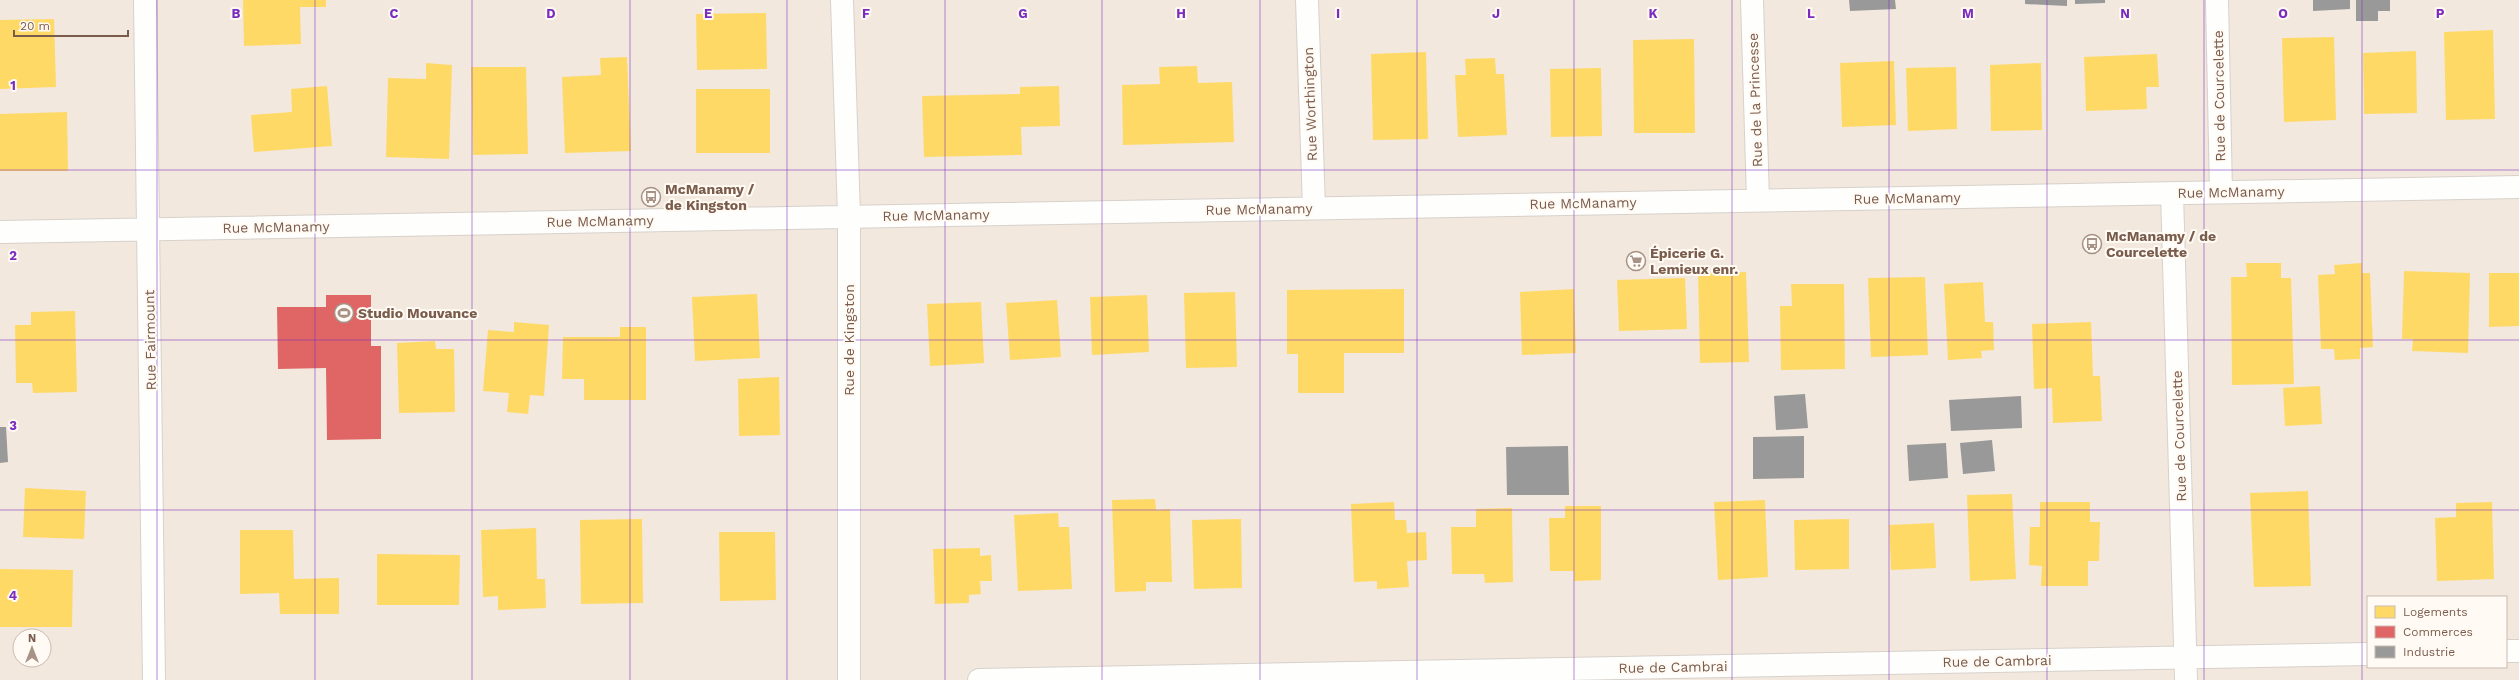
<svg xmlns="http://www.w3.org/2000/svg" width="2519" height="680" font-family="'Work Sans',sans-serif">
<rect width="100%" height="100%" fill="#f9f5f0"/>
<path fill="#f2e8de" fill-rule="evenodd" d="M0,0H2519V680H0ZM2368,597H2506V667H2368ZM20,636H44V660H20Z"/>
<path fill="#ffd966" d="M243,0H326V7H300L301,44L244,46Z
M766,13L767,69L697,70L696,14Z
M54,19L56,87L0,89V20Z
M2493,30L2495,119L2446,120L2444,32Z
M2334,37L2336,120L2284,122L2282,38Z
M1694,39L1695,133H1634L1633,40Z
M2416,51L2417,113L2364,114L2363,53Z
M1426,52L1428,139L1373,140L1371,54Z
M2157,54L2159,87H2146L2147,109L2086,111L2084,57Z
M627,57L631,151L565,153L562,77L601,75L600,58Z
M1495,58L1496,74H1504L1507,135L1458,137L1455,75H1466L1465,59Z
M1894,61L1896,125L1842,127L1840,63Z
M426,63L452,65L449,159L386,157L388,78L426,79Z
M2041,63L2042,130L1991,131L1990,65Z
M1197,66L1198,83L1232,82L1234,142L1123,145L1122,85L1160,84L1159,67Z
M471,67H526L528,154L473,155Z
M1956,67L1957,129L1908,131L1906,68Z
M1601,68L1602,136L1551,137L1550,69Z
M327,86L332,146L254,152L251,115L292,112L291,89Z
M1059,86L1060,126L1021,127L1022,155L924,157L922,96L1020,94V87Z
M696,89H770V153H696Z
M67,112L68,171H0V114Z
M2246,263H2281V278H2291L2294,384L2232,385L2231,277H2247Z
M2362,263V273H2370L2373,347L2360,348V359L2335,360L2334,349H2321L2318,275L2335,274L2334,265Z
M2404,271L2470,273L2468,353L2412,351L2413,339H2402Z
M1746,272L1749,362L1700,363L1698,273Z
M2489,273H2519V326L2489,327Z
M1925,277L1928,355L1871,357L1868,278Z
M1685,278L1687,329L1619,331L1617,280Z
M1983,282L1985,322H1993L1994,350L1981,351L1982,358L1948,360L1944,284Z
M1791,284H1844L1845,369L1781,370L1780,306H1792Z
M1404,289V353H1344V393H1298V354H1287V290Z
M1574,289L1576,353L1522,355L1520,292Z
M1235,292L1237,367L1186,368L1184,293Z
M757,294L760,358L695,361L692,297Z
M1147,295L1149,352L1092,355L1090,297Z
M1057,300L1061,357L1010,360L1006,303Z
M981,302L984,363L930,366L927,304Z
M75,311L77,392L33,393L32,383H16L15,325H31V312Z
M514,322L549,325L544,396L530,395L528,414L507,412L509,393L483,391L488,330L514,332Z
M2091,322L2093,376H2100L2102,421L2053,423L2052,388L2034,389L2032,324Z
M620,327H646V400H584V379H562L563,337H620Z
M435,341L436,349H454L455,412L399,413L397,343Z
M779,377L780,435L739,436L738,379Z
M2320,386L2322,424L2285,426L2283,388Z
M25,488L86,491L84,539L23,537Z
M2308,491L2311,586L2254,587L2250,493Z
M2012,494L2016,579L1970,581L1967,495Z
M1155,499L1156,510L1170,509L1172,582H1146V591L1115,592L1112,500Z
M1765,500L1768,577L1718,580L1714,502Z
M1394,502L1395,520H1406L1407,533L1426,532L1427,560L1407,561L1409,587L1377,589V581L1354,582L1351,504Z
M2040,502H2090V522H2100L2099,561H2088V586H2041L2042,566L2029,565L2030,527H2040Z
M2492,502L2494,579L2437,581L2435,518L2456,517V503Z
M1565,506H1601V580L1574,581V571H1550L1549,518H1565Z
M1512,508L1513,582L1485,583L1484,574H1452L1451,527H1476V509Z
M1058,513L1059,527H1069L1072,589L1018,591L1014,515Z
M642,519L643,603L581,604L580,520Z
M1241,519L1242,588L1194,589L1192,520Z
M1849,519V569L1795,570L1794,520Z
M1934,523L1936,568L1891,570L1889,525Z
M536,528L537,579H545L546,608L498,610V596L483,597L481,530Z
M240,530H293L294,579L339,578V614H280L279,593L240,594Z
M719,532H775L776,600L720,601Z
M980,548V556L991,555L992,581H980L981,594L969,595V603L935,604L933,549Z
M377,554L460,555L459,605H377Z
M0,569L73,570L72,627H0Z"/>
<path fill="#e06666" d="M326,295H371V346H381V439L327,440L326,368L278,369L277,307H326Z"/>
<path fill="#999" d="M1849,0H1895L1896,9L1850,11Z
M2025,0H2067V6L2025,4Z
M2075,0H2105V3L2075,4Z
M2313,0H2350V9L2313,11Z
M2356,0H2390V11H2378V21H2356Z
M1805,394L1808,428L1776,430L1774,396Z
M2021,396L2022,428L1951,431L1949,400Z
M0,427H6L8,462L0,463Z
M1804,436V478L1753,479V437Z
M1992,440L1995,471L1963,474L1960,443Z
M1946,443L1948,478L1909,481L1907,445Z
M1568,446L1569,495H1507L1506,447Z"/>
<g fill="none" stroke-linecap="round" stroke-linejoin="round">
<defs>
<path id="minor" d="M145,0L154,680
M842,0L849,216V680
M1307,0L1314,208
M1752,0L1758,200
M2217,0L2221,192
M2172,193L2186,680
M0,232L2519,187
M2506,651H2519
M979,680L2368,654"/>
</defs>
<use href="#minor" stroke="#d7d1cb" stroke-width="24"/>
<use href="#minor" stroke="#fefefd" stroke-width="22"/>
</g>
<path fill="none" stroke="#7b2cbf" stroke-width="1" stroke-opacity="0.55" d="M157,0V680M315,0V680M472,0V680M630,0V680M787,0V680M945,0V680M1102,0V680M1260,0V680M1417,0V680M1574,0V680M1732,0V680M1889,0V680M2047,0V680M2204,0V680M2362,0V680M0,170H2519M0,340H2519M0,510H2519"/>
<defs>
<symbol id="bus-ring" viewBox="-11 -11 22 22"><circle r="9.5" fill="#fffaf3" stroke="#a69286" stroke-width="1.5"/><path d="M-5-6H5V4H4V6H2V4H-2V6H-4V4H-5ZM-3.5-4V0h7V-4ZM-3.5 1.2v1.5H-2V1.2ZM2 1.2v1.5H3.5V1.2Z" fill="#a69286"/></symbol>
<symbol id="supermarket-ring" viewBox="-11 -11 22 22"><circle r="9.5" fill="#fffaf3" stroke="#a69286" stroke-width="1.5"/><path d="M-6-5.5h2.5l.6 2H6L4.5 2H-2.5L-4.4-4H-6ZM-1.5 3.2a1.3 1.3 0 1 0 .1 0ZM3 3.2a1.3 1.3 0 1 0 .1 0Z" fill="#a69286"/></symbol>
<symbol id="stadium-ring" viewBox="-11 -11 22 22"><circle r="9.5" fill="#fffaf3" stroke="#a69286" stroke-width="1.5"/><path d="M0-5a6.5 5 0 1 0 0 10a6.5 5 0 1 0 0-10ZM-3.5-1.8h7v3.6h-7Z" fill="#a69286"/></symbol>
</defs>
<g fill-rule="evenodd">
<use href="#bus-ring" x="640" y="186" width="22" height="22"/>
<use href="#bus-ring" x="2081" y="233" width="22" height="22"/>
<use href="#supermarket-ring" x="1625" y="250" width="22" height="22"/>
<use href="#stadium-ring" x="333" y="302" width="22" height="22"/>
</g>
<g text-anchor="middle" stroke-width="4" stroke-linejoin="round" paint-order="stroke">
<g font-size="14" fill="#7a5c4d" stroke="#fffaf3">
<text transform="translate(2219 96) rotate(-91)" y="5">Rue de Courcelette</text>
<text transform="translate(1755 100) rotate(-92)" y="5">Rue de la Princesse</text>
<text transform="translate(1310 104) rotate(-92)" y="5">Rue Worthington</text>
<text transform="translate(2231 192) rotate(-1)" y="5">Rue McManamy</text>
<text transform="translate(1907 198) rotate(-1)" y="5">Rue McManamy</text>
<text transform="translate(1583 203) rotate(-1)" y="5">Rue McManamy</text>
<text transform="translate(1259 209) rotate(-1)" y="5">Rue McManamy</text>
<text transform="translate(936 215) rotate(-1)" y="5">Rue McManamy</text>
<text transform="translate(600 221) rotate(-1)" y="5">Rue McManamy</text>
<text transform="translate(276 227) rotate(-1)" y="5">Rue McManamy</text>
<text transform="translate(150 340) rotate(-91)" y="5">Rue Fairmount</text>
<text transform="translate(849 340) rotate(-90)" y="5">Rue de Kingston</text>
<text transform="translate(2179 436) rotate(-92)" y="5">Rue de Courcelette</text>
<text transform="translate(1997 661) rotate(-1)" y="5">Rue de Cambrai</text>
<text transform="translate(1673 667) rotate(-1)" y="5">Rue de Cambrai</text>
</g>
<g font-size="14" font-weight="bold" fill="#7a5c4d" stroke="#fffaf3" text-anchor="start">
<text x="665" y="194">McManamy /<tspan x="665" dy="16">de Kingston</tspan></text>
<text x="2106" y="241">McManamy / de<tspan x="2106" dy="16">Courcelette</tspan></text>
<text x="1650" y="258">Épicerie G.<tspan x="1650" dy="16">Lemieux enr.</tspan></text>
<text x="358" y="318">Studio Mouvance</text>
</g>
</g>
<g font-size="13" text-anchor="middle" font-weight="bold" fill="#7b2cbf" stroke="#fffaf3" stroke-width="4" stroke-linejoin="round" paint-order="stroke">
<text x="236" y="18">B</text>
<text x="394" y="18">C</text>
<text x="551" y="18">D</text>
<text x="708" y="18">E</text>
<text x="866" y="18">F</text>
<text x="1023" y="18">G</text>
<text x="1181" y="18">H</text>
<text x="1338" y="18">I</text>
<text x="1496" y="18">J</text>
<text x="1653" y="18">K</text>
<text x="1811" y="18">L</text>
<text x="1968" y="18">M</text>
<text x="2125" y="18">N</text>
<text x="2283" y="18">O</text>
<text x="2440" y="18">P</text>
<text x="13" y="90">1</text>
<text x="13" y="260">2</text>
<text x="13" y="430">3</text>
<text x="13" y="600">4</text>
</g>
<rect x="2367" y="596" width="140" height="72" fill="#fffaf3" stroke="#cabbb1"/>
<rect x="2375" y="606" width="20" height="12" fill="#ffd966" stroke="#cabbb1"/>
<text x="2403" y="616" font-size="12" fill="#7a5c4d">Logements</text>
<rect x="2375" y="626" width="20" height="12" fill="#e06666" stroke="#cabbb1"/>
<text x="2403" y="636" font-size="12" fill="#7a5c4d">Commerces</text>
<rect x="2375" y="646" width="20" height="12" fill="#999999" stroke="#cabbb1"/>
<text x="2403" y="656" font-size="12" fill="#7a5c4d">Industrie</text>
<g transform="translate(32 648)"><circle r="19" fill="#fffaf3" stroke="#cabbb1"/>
<path d="M0-3L7 15L0 10L-7 15Z" fill="#a69286"/>
<text y="-6" font-size="11" font-weight="bold" text-anchor="middle" fill="#7a5c4d">N</text>
</g>
<path d="M14 30v6h114v-6" fill="none" stroke="#7a5c4d" stroke-width="2"/>
<text x="20" y="30" font-size="12" fill="#7a5c4d" stroke="#fffaf3" stroke-width="3" paint-order="stroke">20 m</text>
</svg>
